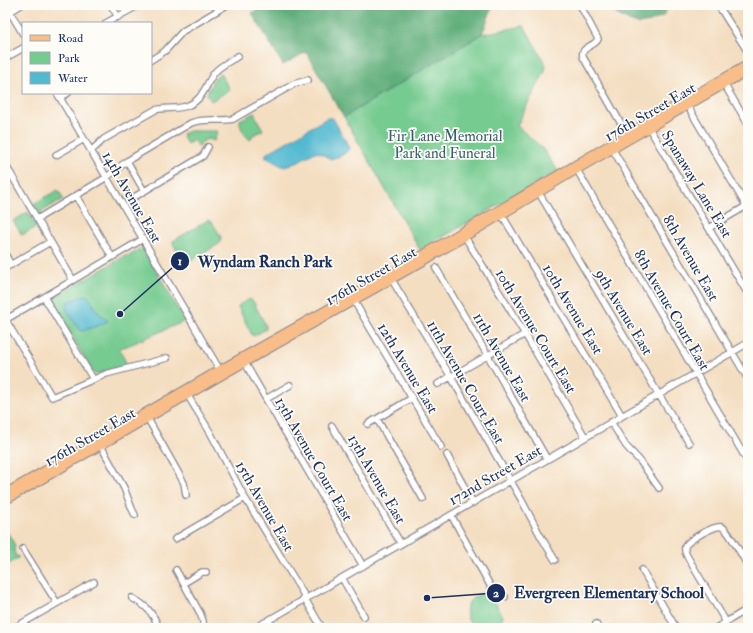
<svg xmlns="http://www.w3.org/2000/svg" width="753" height="633" font-family="'IM FELL Double Pica',serif">
<rect width="100%" height="100%" fill="#fdfcf7"/>
<filter id="ink" filterUnits="userSpaceOnUse"><feTurbulence type="fractalNoise" baseFrequency=".025" numOctaves="2"/><feDisplacementMap in="SourceGraphic" scale="8" xChannelSelector="R" yChannelSelector="G"/><feConvolveMatrix kernelMatrix="1 2 1 2 8 2 1 2 1" color-interpolation-filters="sRGB"/></filter>
<filter id="wash" filterUnits="userSpaceOnUse"><feTurbulence type="fractalNoise" baseFrequency=".012" numOctaves="4" result="noise"/><feDisplacementMap in="SourceGraphic" scale="16" xChannelSelector="R" yChannelSelector="G"/><feGaussianBlur stdDeviation="0.9" result="paint"/><feColorMatrix in="noise" values="0 0 0 0 0 0 0 0 0 0 0 0 0 0 0 0 0 1.4 0 .05"/><feComposite in="paint" operator="in"/></filter>
<g filter="url(#wash)">
<rect width="100%" height="100%" fill="#f4dec1"/>
<path fill="#76cb90" stroke="#487d77" d="M524,26L546,65L545,71L524,111L517,126L542,148L558,171L420,250L344,117L482,34Z
M220,73L230,90L211,101L207,94C210,87 213,78 220,73Z
M254,113L263,130L253,135L250,140C245,136 239,127 240,120Z
M189,131H218L214,141C208,137 201,140 200,147L198,146L194,140L187,144L182,134Z
M58,190L63,199L41,212L37,211L33,204Z
M28,212L37,227L22,235L13,221Z
M208,220L212,222L221,237L220,242L219,244L189,261H184L182,259L173,244V241Z
M140,249L144,250L185,321L127,346L119,348L127,365L96,374L93,373L55,307V297L125,256H129Z
M250,299L253,301L266,326V329L254,336L252,335L238,307L239,305Z
M6,530L15,545L14,551L16,556L19,557L9,564L5,557Z
M486,592L490,594L503,616L502,619L486,628H473C460,612 467,596 486,592Z"/>
<path fill="#60af7a" stroke="#3e6f6c" d="M266,5H493L482,34L344,117L306,52L283,65L252,13Z
M588,5H667V9L663,16L650,22L638,24L629,21L602,6L593,7Z"/>
<path fill="#52b9d0" stroke="#367497" d="M327,118H332L334,120L349,147C348,155 337,157 330,159L321,153L315,152L291,165L284,167L265,157L266,154Z
M87,295L98,312L108,321L100,325L82,331L79,329L66,309V307L68,305L67,302Z"/>
</g>
<g filter="url(#ink)">
<g fill="none" stroke-linecap="round" stroke-linejoin="round">
<defs>
<path id="minor" d="M6,5L23,34
M111,5L118,17
M580,5L598,39C595,47 580,46 583,57L627,134
M718,5L748,52
M10,12L21,5
M106,23L139,5
M9,56L23,48
M151,60L165,51L183,31L227,5
M724,84L748,124
M57,93L221,372
M60,98L68,93
M687,105L748,209
M649,128L748,294
M613,150L748,379
M91,151L104,139L155,110C166,107 179,110 189,105C204,99 206,83 215,72C221,65 231,61 238,56
M56,155L84,139
M127,161L144,191
M5,164L73,280
M577,170L748,462
M539,193L659,395L689,443
M76,196L112,257
M136,196L203,156L208,147
M502,215L622,416
M37,219L107,177L127,161L191,123C205,117 219,122 233,119L294,84L308,80
M709,228L748,205
M465,237L525,334L585,437
M5,254L11,265
M5,268L50,242
M436,268L488,356L547,459
M392,280L451,377L521,499L540,535L555,560
M44,297L93,379
M354,301L441,447
M5,319L52,397L106,374L167,358
M5,320L143,239
M245,363L363,566
M438,384L525,334
M188,396L210,432L245,498L304,595L305,599L322,628
M266,399L290,385
M148,419L184,483L186,495
M377,419L423,499
M611,422L626,446L640,461L659,488
M368,424L412,398
M332,426L401,544
M101,446L124,488L132,509L135,515
M447,455L473,503
M451,515L491,587L505,597
M175,539L245,498
M23,549L57,603
M176,570L200,613L203,621V628
M642,570L676,628
M342,578L364,616
M184,583L202,572H206
M132,598C146,605 153,613 159,628
M268,620L273,628
M726,622L687,556C686,554 684,551 685,547C686,541 716,524 722,527C729,530 743,558 748,566
M596,624L598,628
M14,628L94,582
M255,628L510,481L748,343
M716,628L748,609"/>
<path id="major" d="M5,493L224,367L393,272L679,103L748,64
M5,501L223,375L428,259L502,215L577,170L748,71"/>
</defs>
<use href="#minor" stroke="#888690" stroke-width="8"/>
<use href="#major" stroke="#888690" stroke-width="9"/>
<use href="#minor" stroke="#fff" stroke-width="5.5"/>
<use href="#major" stroke="#f8bd88" stroke-width="7"/>
</g>
</g>
<g text-anchor="middle" stroke-width="3.5" stroke-linejoin="round" paint-order="stroke">
<g font-size="15" fill="#1b2f5e" stroke="#fdfcf7">
<text transform="translate(650 112) rotate(-30)" y="5">176th Street East</text>
<text transform="translate(697 184) rotate(59)" y="5">Spanaway Lane East</text>
<text transform="translate(132 197) rotate(60)" y="5">14th Avenue East</text>
<text transform="translate(691 258) rotate(60)" y="5">8th Avenue East</text>
<text transform="translate(371 276) rotate(-30)" y="5">176th Street East</text>
<text transform="translate(573 309) rotate(59)" y="5">10th Avenue East</text>
<text transform="translate(672 310) rotate(60)" y="5">8th Avenue Court East</text>
<text transform="translate(624 312) rotate(59)" y="5">9th Avenue East</text>
<text transform="translate(536 331) rotate(59)" y="5">10th Avenue Court East</text>
<text transform="translate(502 357) rotate(60)" y="5">11th Avenue East</text>
<text transform="translate(408 368) rotate(59)" y="5">12th Avenue East</text>
<text transform="translate(466 382) rotate(60)" y="5">11th Avenue Court East</text>
<text transform="translate(90 437) rotate(-30)" y="5">176th Street East</text>
<text transform="translate(314 459) rotate(60)" y="5">13th Avenue Court East</text>
<text transform="translate(495 475) rotate(-30)" y="5">172nd Street East</text>
<text transform="translate(377 479) rotate(60)" y="5">13th Avenue East</text>
<text transform="translate(265 506) rotate(60)" y="5">15th Avenue East</text>
</g>
<g font-size="15" fill="#365e6d" stroke="#fdfcf7">
<text x="445" y="141">Fir Lane Memorial<tspan x="445" dy="17">Park and Funeral</tspan></text>
</g>
</g>
<path fill="none" stroke="#1b2f5e" stroke-width="1.5" d="M120 314L180 261M427 598L496 593"/>
<g fill="#1b2f5e" stroke="#fdfcf7" stroke-width="1.5">
<circle cx="120" cy="314" r="4"/>
<circle cx="427" cy="598" r="4"/>
<circle cx="180" cy="261" r="10"/>
<circle cx="496" cy="593" r="10"/>
</g>
<g font-size="12" text-anchor="middle" font-weight="bold" fill="#fff">
<text x="180" y="265">1</text>
<text x="496" y="597">2</text>
</g>
<g font-size="16" text-anchor="middle" font-weight="bold" fill="#1b2f5e" stroke="#fdfcf7" stroke-width="3.5" stroke-linejoin="round" paint-order="stroke">
<text x="265" y="267">Wyndam Ranch Park</text>
<text x="609" y="598">Evergreen Elementary School</text>
</g>
<rect width="753" height="633" fill="none" stroke="#fdfcf7" stroke-width="20"/>
<rect x="22" y="22" width="130" height="72" fill="#fdfcf7" stroke="#a3aaba"/>
<rect x="30" y="35" width="20" height="6" fill="#f8bd88" stroke="#a3aaba"/>
<text x="58" y="42" font-size="12" fill="#1b2f5e">Road</text>
<rect x="30" y="52" width="20" height="12" fill="#76cb90" stroke="#a3aaba"/>
<text x="58" y="62" font-size="12" fill="#1b2f5e">Park</text>
<rect x="30" y="72" width="20" height="12" fill="#52b9d0" stroke="#a3aaba"/>
<text x="58" y="82" font-size="12" fill="#1b2f5e">Water</text>
</svg>
